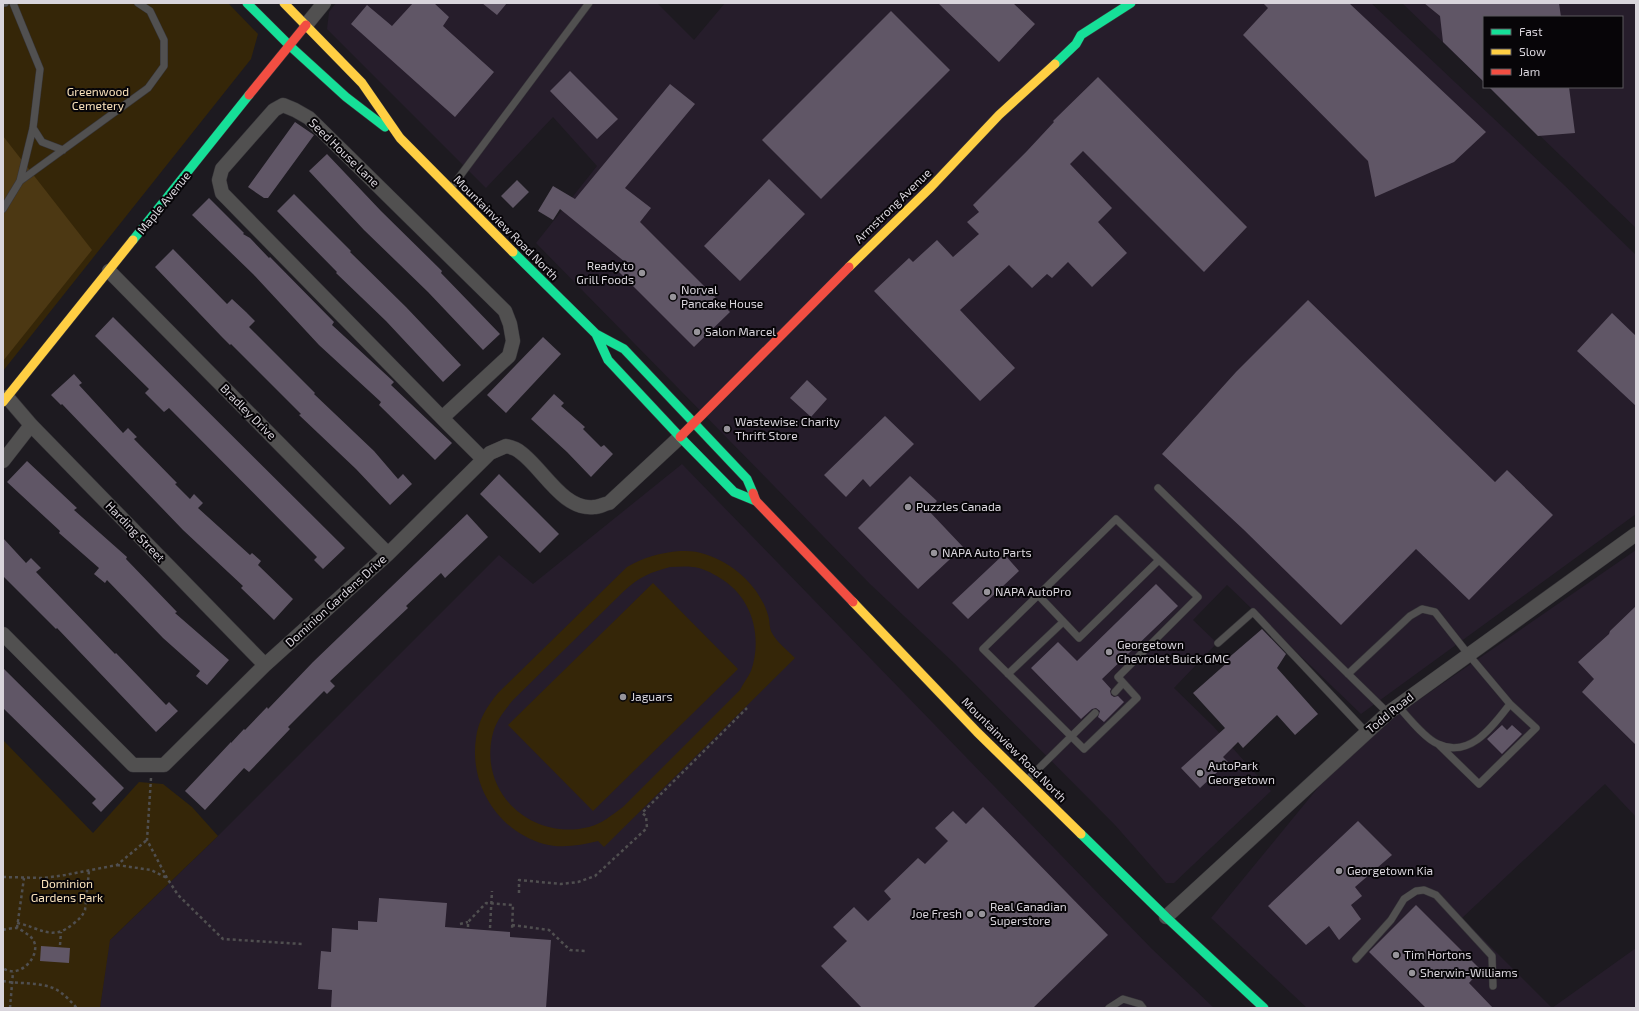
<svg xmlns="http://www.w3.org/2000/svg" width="1639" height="1011" font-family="'Exo 2',sans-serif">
<rect width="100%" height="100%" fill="#1d1a20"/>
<path fill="#261d2b" d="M336,3H657L694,40L725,3H1371L1562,183L1636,255V514L1361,714L1227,585L1193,620L1217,643L1174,688L1213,726L1271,791L1174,883H1166L1115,825L955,664L870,584L536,243L597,166L553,117L486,188L327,29L329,12Z
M1402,3H1636V228L1489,87H1622V17H1484V82Z
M682,464L1152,949L1214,1008H100L109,941L218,836L499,555L533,584Z
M1636,550V817L1605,784L1462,918L1552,1008L1636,948V1008H1307L1211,918L1321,784L1391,719Z"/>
<path fill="#352608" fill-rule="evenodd" d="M3,3H228L258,34L251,59L3,371Z
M680,551C687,551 694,551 701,553C731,561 759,585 768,615C770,621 769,628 772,633C775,640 789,652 795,658L604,847L598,841C581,845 562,849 544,844C498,831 469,785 476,738C478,721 487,706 498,693L627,567C645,557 659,553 680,551ZM670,567C677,567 685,566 692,567C701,567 712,573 720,578C752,597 763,636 751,671C748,677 743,684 740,690L623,807C613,814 602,824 589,827C533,841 480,795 492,737C495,722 504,711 513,700L624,591C639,577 651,572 670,567Z
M653,583L738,669L593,811L508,725Z
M3,740L93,833L139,782L163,784L192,807L218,836L110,940L100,1008H3Z"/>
<path fill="#4c3813" d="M3,136L92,250L3,361Z"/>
<path fill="#605666" d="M413,3H434L449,17L443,26L494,72L455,117L351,24L367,5L392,26Z
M482,3H507L497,15Z
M938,3H1013L1035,24L999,62Z
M1263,3H1349L1486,132L1454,162L1375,197L1368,161L1243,35L1268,8Z
M1424,3H1559L1561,17H1484V82L1443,42L1440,16Z
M891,11L950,70L821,199L762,140Z
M570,71L618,119L597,139L550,91Z
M1098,77L1247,227L1204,272L1083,151L1070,164L1112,208L1098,222L1127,253L1092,287L1068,262L1052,278L1047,274L1032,288L1009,265L960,310L1015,368L980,401L874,291L909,258L913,262L937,240L953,257L979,234L967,222L979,212L973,205L1027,151L1054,122L1053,121Z
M670,84L695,104L625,188L651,208L640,222L730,312L694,347L617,270L625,262L560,209L553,220L538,211L553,186L575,199Z
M1489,87H1569L1575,133L1538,136Z
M295,122L314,135L268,198H264L248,187Z
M327,154L381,211L442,271L441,273L500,334L483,350L428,292L364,230L309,171Z
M769,179L805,214L740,281L704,246Z
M517,180L529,192L513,208L501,196Z
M294,194L351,251L350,252L406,307L461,365L443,382L386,321L336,273L337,272L277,211Z
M209,198L244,233L243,234L250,238L269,258L270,257L334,322L332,325L394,382L391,385L452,443L435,460L379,405L381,402L319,345L253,274L192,215Z
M173,249L227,304L232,299L246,312L255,321L249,327L315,393L314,394L374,451L398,479L403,474L412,484L390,505L356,469L299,415L301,414L231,344L230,345L221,336L155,267Z
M1308,300L1495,482L1507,470L1553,515L1469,600L1416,549L1341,625L1243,529L1162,454L1236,372Z
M1612,313L1636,336V406L1577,351Z
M113,317L345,548L323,569L314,560L317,557L169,408L164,412L145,393L149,389L95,336Z
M543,337L561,354L506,413L487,395Z
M74,374L82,383L79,385L123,433L128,428L137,437L134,439L177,483L175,484L190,499L194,494L203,503L198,508L250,555L252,553L261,561L258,565L293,599L274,620L241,588L243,586L183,530L62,404L61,405L51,395Z
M807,380L827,399L811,417L790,398Z
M554,394L564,403L561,406L585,427L583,429L601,447L604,445L613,454L591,477L567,452L531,419Z
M885,416L914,444L870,487L863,479L846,497L824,475Z
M27,461L77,508L74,510L127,557L126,559L177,612L175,613L229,660L207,685L196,676L200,671L163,638L107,580L105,583L94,574L99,568L59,533L60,531L7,482Z
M499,474L559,534L540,553L480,494Z
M910,476L937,501L928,510L963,547L918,589L858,528Z
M467,514L488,537L445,578L441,573L406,606L408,608L330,681L335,686L327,694L324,691L288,727L290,729L249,772L244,768L205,810L185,791L231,742V743L244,729L245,730L267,707L268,709L313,662Z
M3,538L26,563L31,558L41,568L36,572L115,654L116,653L166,705L169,702L178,711L156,732L57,628L56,629L3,576Z
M1004,554L1019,571L968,619L952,603Z
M1156,584L1178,606L1102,679L1111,689L1110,691L1111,695L1114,697L1118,696L1124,702L1104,722L1098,717L1100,711L1096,708L1092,709L1081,719L1031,668L1058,642L1077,661Z
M1636,606V745L1582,692L1594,679L1578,662L1609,634L1610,631Z
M1262,629L1286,654L1277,668L1318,714L1295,735L1277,715L1243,748L1238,742L1223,757L1228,762L1200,788L1181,768L1225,728L1193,693L1228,662L1226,660Z
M3,668L124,788L101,812L92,803L96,799L3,708Z
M1502,725L1507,730L1512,725L1522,734L1502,754L1487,739Z
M983,807L1108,935L1033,1008H862L821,966L847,941L833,927L854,907L868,921L891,899L884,891L918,858L925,864L948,841L935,828L953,811L966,824Z
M1358,821L1392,855L1355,887L1362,896L1351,905L1361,919L1339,940L1329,926L1306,945L1268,906Z
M379,898L447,903L445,927L510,932V937L551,940L546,1008H331L332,990L318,989L321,951L331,952L332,928L358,930V921L377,922Z
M1416,905L1481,970L1469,983L1493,1008H1426L1369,952Z
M41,946L70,948L69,963L40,961Z"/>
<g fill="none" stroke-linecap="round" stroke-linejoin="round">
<defs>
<path id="lane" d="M3,3H5
M13,3L40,69L33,128L20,181
M33,128L42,142L63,150
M451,188L589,3
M3,209L20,181L148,88L164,66V40L150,11L138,3
M1158,488L1388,713
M1116,519L1198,597L1118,677L1137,698L1084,749L983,649Z
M1038,595L1079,638L1159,560
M1218,643L1253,612L1366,732
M1008,674L1063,622
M1348,674L1410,616L1422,609L1435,612L1468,654L1510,704C1493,726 1470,759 1438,744C1425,739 1407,716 1398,706
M1115,692L1123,683
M1439,745L1479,784L1536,728L1510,704
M1027,780L1095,713
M1356,959L1391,920L1404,899L1416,891L1424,890L1436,895L1492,956L1493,986
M1109,1008L1123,999L1140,1004L1143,1008"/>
<path id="street" d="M306,25L324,3
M109,271L388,554
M7,397L31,425L265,665
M442,418L509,356L513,341L510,324L505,311L309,118L295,110L283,105L274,110L222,169L219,180L222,193L448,424L483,459
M3,461L31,425
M3,634L133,765H164L265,665L388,554L490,453L506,446C511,447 517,449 520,452C542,467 563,511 594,507C599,507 604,504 609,503L680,437
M1166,917L1388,713L1636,534"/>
<path id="fast" d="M247,3L290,46L346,97L385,127
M1055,64L1076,44L1081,35L1131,3
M133,240L249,95
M513,252L596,334L624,349L747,479L753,493
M596,334L608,360L680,437L734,492L756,501
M1081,834L1166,917L1264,1008"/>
<path id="slow" d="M284,3L362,83L400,138L513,252
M849,267L931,187L999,115L1055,64
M3,402L133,240
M853,602L977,732L1081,834"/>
<path id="jam" d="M249,95L306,25
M680,437L849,267
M753,493L756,501L853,602"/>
</defs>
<use href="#lane" stroke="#373539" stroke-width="8"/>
<use href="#street" stroke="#373539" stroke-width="15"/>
<use href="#fast" stroke="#373539" stroke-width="10"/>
<use href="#slow" stroke="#373539" stroke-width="10"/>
<use href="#jam" stroke="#373539" stroke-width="10"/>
<path stroke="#504f50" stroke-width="2.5" stroke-dasharray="3 3" stroke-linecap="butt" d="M151,778L147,840L167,878L178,895L223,939L302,944
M117,865L151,870L167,878
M3,877L44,878L65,875L117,865L147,840
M519,893V880L561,884L578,882L595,876L647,828L646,816L642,813L747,708
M17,923C39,927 52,942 73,924C78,920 82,917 85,910L89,871
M460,924L468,922
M512,925L549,930L570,950L585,951
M468,927V922L486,903L513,905L512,930
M17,928L24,878
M490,928L492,891
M3,930C7,929 12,928 16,928C19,928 24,932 27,934C49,947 22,982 3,968
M60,945L61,932
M3,981C19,984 38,982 53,988C63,992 70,1001 77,1008
M10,1008L13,972"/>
<use href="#lane" stroke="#515050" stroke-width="7"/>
<use href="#street" stroke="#515050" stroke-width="14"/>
<use href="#fast" stroke="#16e098" stroke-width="9"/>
<use href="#slow" stroke="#ffcf43" stroke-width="9"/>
<use href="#jam" stroke="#f24e42" stroke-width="9"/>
</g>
<g fill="#97949a" stroke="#070508" stroke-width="1.5">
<circle cx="642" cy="273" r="4"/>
<circle cx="673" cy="297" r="4"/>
<circle cx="697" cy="332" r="4"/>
<circle cx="727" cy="429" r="4"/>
<circle cx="908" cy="507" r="4"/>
<circle cx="934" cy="553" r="4"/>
<circle cx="987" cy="592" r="4"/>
<circle cx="1109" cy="652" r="4"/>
<circle cx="623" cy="697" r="4"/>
<circle cx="1200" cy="773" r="4"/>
<circle cx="1339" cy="871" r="4"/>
<circle cx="970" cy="914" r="4"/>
<circle cx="982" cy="914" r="4"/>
<circle cx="1396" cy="955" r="4"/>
<circle cx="1412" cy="973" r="4"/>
</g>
<g text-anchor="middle" stroke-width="4" stroke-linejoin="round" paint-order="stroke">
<g font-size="12" fill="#f8e1bb" stroke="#070508">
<text x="98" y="96">Greenwood<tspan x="98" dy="14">Cemetery</tspan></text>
<text x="67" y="888">Dominion<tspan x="67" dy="14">Gardens Park</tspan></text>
</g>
<g font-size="12" fill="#d9d5dc" stroke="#070508">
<text transform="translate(344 153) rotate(44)" y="4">Seed House Lane</text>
<text transform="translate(164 203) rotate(-51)" y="4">Maple Avenue</text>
<text transform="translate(893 206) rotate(-44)" y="4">Armstrong Avenue</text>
<text transform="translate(506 228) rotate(45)" y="4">Mountainview Road North</text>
<text transform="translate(248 412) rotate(45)" y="4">Bradley Drive</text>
<text transform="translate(135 532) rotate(46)" y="4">Harding Street</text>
<text transform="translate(336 601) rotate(-42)" y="4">Dominion Gardens Drive</text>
<text transform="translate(1390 713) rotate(-39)" y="4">Todd Road</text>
<text transform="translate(1014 750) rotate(45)" y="4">Mountainview Road North</text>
</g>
<g font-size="12" fill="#d9d5dc" stroke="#070508" text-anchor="start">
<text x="634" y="270" text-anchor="end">Ready to<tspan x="634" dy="14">Grill Foods</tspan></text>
<text x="681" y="294">Norval<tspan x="681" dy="14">Pancake House</tspan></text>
<text x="705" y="336">Salon Marcel</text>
<text x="735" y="426">Wastewise: Charity<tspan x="735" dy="14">Thrift Store</tspan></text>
<text x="916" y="511">Puzzles Canada</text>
<text x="942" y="557">NAPA Auto Parts</text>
<text x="995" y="596">NAPA AutoPro</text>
<text x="1117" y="649">Georgetown<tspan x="1117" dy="14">Chevrolet Buick GMC</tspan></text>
<text x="631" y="701">Jaguars</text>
<text x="1208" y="770">AutoPark<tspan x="1208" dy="14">Georgetown</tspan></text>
<text x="1347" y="875">Georgetown Kia</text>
<text x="990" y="911">Real Canadian<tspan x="990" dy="14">Superstore</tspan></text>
<text x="962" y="918" text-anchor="end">Joe Fresh</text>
<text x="1404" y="959">Tim Hortons</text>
<text x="1420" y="977">Sherwin-Williams</text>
</g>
</g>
<rect width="1639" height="1011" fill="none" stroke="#d9d5dc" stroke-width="8"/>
<rect x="1483" y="16" width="140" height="72" fill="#070508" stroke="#5b585d"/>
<rect x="1491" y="29" width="20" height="6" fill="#16e098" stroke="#5b585d"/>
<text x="1519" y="36" font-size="12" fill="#d9d5dc">Fast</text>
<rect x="1491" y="49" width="20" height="6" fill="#ffcf43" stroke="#5b585d"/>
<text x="1519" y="56" font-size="12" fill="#d9d5dc">Slow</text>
<rect x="1491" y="69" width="20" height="6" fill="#f24e42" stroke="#5b585d"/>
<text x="1519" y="76" font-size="12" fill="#d9d5dc">Jam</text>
</svg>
